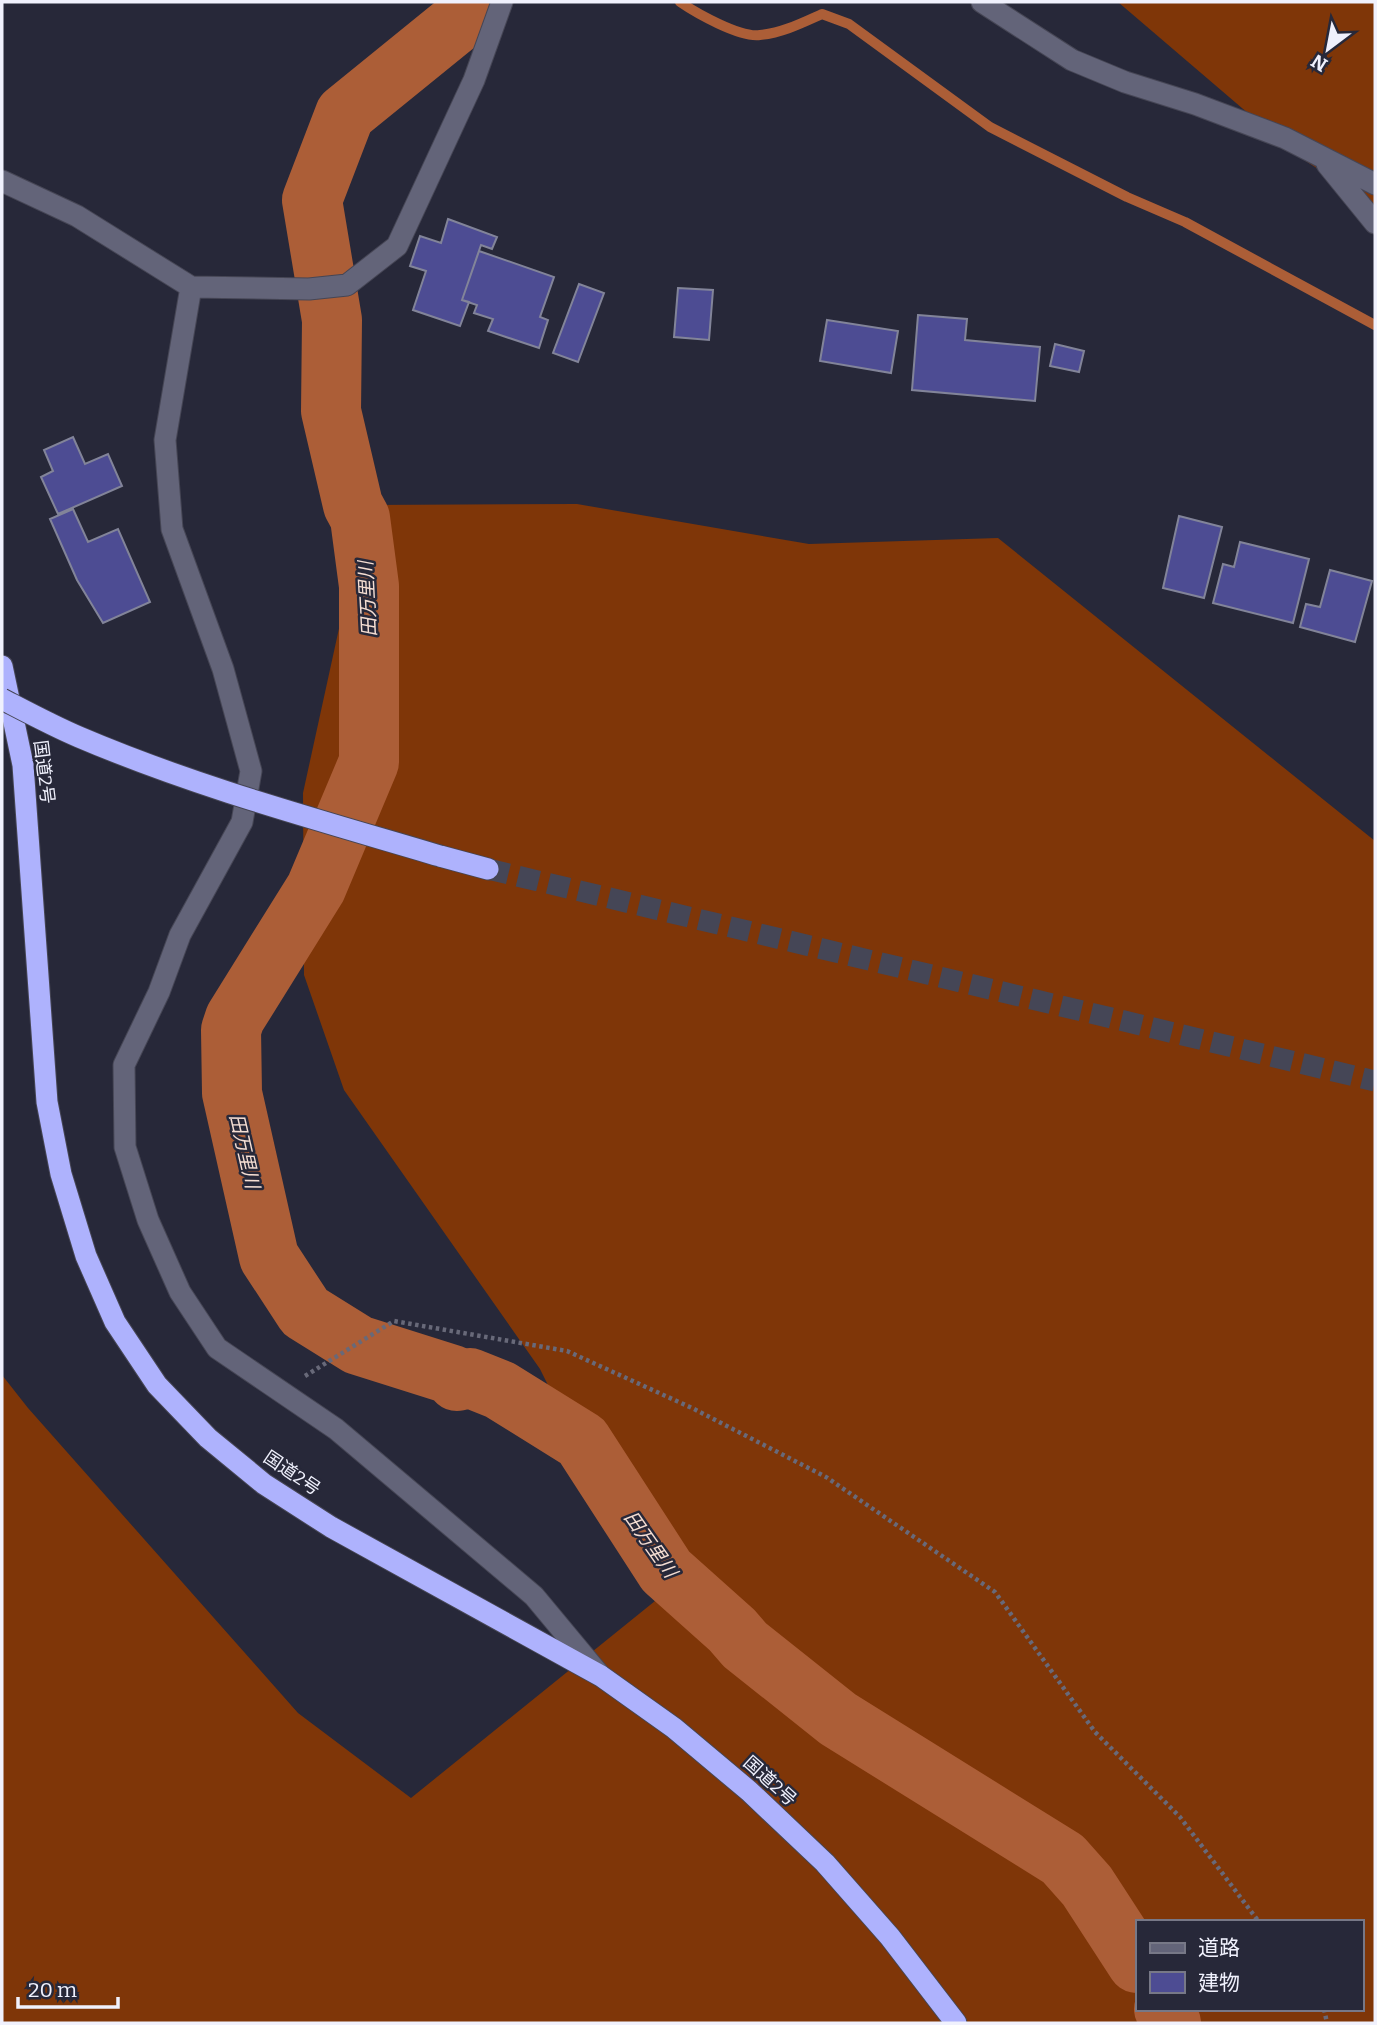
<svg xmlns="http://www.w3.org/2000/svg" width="1377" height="2025" font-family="Bitter,'Noto Sans JP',serif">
<rect width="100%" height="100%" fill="#272839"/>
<path fill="#7f3608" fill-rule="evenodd" d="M1118,2H1375V206L1298,156Z
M577,504L809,544L998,538L1375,841V2023H2V1375L28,1408L298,1713L411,1798L655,1601L540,1369L344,1090L304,975L303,793L366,505ZM1137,1922H1361V2009H1137Z"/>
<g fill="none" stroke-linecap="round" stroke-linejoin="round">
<path stroke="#ac5e37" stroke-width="10" d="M680,2C696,13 740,38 760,35C782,33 802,23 822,14L849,24L990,127L1127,197L1185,222L1375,325"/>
<path stroke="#ac5e37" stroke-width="60" d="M478,2V6L345,114L312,200L332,320L331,411L353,505L360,518L369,586V762L316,888L235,1018L231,1030L232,1093L269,1257L305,1312L358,1345L453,1375L457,1381L470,1378L500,1390L582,1441L666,1571L732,1630L745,1645L838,1719L1063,1859L1087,1886L1137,1963
M1164,2009L1171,2023"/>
</g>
<path fill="#4d4c93" stroke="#828499" stroke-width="2" d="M448,219L497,237L492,249L481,245L462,300L469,302L460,326L413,310L426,271L410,266L420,236L441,243Z
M479,251L554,277L540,317L548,320L539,348L488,331L493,319L474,313L477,305L462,300Z
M579,284L604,293L578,362L553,353Z
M678,288L713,290L709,340L674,337Z
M918,315L967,319L965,340L1040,347L1035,401L912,390Z
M827,320L898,331L891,373L820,361Z
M1055,344L1084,351L1079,372L1050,366Z
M73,437L85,464L108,454L122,486L58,514L41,477L53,471L44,450Z
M73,509L88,542L118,529L150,602L103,623L77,580L50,519Z
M1179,516L1222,527L1204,598L1163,588Z
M1240,542L1309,559L1293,623L1213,603L1223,564L1234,567Z
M1330,570L1372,581L1355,642L1300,627L1306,604L1320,607Z"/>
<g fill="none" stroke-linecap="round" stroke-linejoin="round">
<path stroke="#454656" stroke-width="21" stroke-dasharray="21 10" stroke-linecap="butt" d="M488,869L1375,1081"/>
<defs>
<path id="street" d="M982,2L1072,60L1125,82L1195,104L1285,138L1375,184
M1327,164L1375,223
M2,181L77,216L191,287L309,289L347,285L397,246L474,80L502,2
M191,287L165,440L172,529L223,669L251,771L242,822L180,935L159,992L124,1065L125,1147L148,1220L180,1292L217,1348L336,1429L534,1596L598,1673"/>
<path id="highway" d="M2,666L23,765L47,1102L61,1174L86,1256L115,1322L157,1385L208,1438L264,1484L331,1527L601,1676L674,1728L749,1791L825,1863L890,1937L956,2023
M440,856L488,869"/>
</defs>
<use href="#street" stroke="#464655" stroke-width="23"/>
<use href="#highway" stroke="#464655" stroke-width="23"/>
<path stroke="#686979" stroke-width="4.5" stroke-dasharray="3.5 3.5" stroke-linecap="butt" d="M305,1376L394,1321L567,1351L692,1408L826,1477L995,1592L1095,1732L1180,1817L1259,1922
M1324,2009L1327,2023"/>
<use href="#street" stroke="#636479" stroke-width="21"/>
<use href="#highway" stroke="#aeb2fd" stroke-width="21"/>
<defs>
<path id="highway-bridge" d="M2,699C27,712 53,726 79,737C196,787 319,820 440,856"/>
</defs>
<use href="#highway-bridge" stroke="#464655" stroke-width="23" stroke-linecap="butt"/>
<use href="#highway-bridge" stroke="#aeb2fd" stroke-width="21"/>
</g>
<g text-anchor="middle" stroke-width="5" stroke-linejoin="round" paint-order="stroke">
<g font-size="18" fill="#f0f1fd" stroke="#272839">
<text transform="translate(44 772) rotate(83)" y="6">国道2号</text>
<text transform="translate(292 1473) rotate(34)" y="6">国道2号</text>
<text transform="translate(770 1781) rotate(42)" y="6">国道2号</text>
</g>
<g font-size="19" font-style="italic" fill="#f5ded3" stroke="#272839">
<text transform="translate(367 599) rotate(-93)" y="7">田万里川</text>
<text transform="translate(245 1151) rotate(77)" y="7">田万里川</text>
<text transform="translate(651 1544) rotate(55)" y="7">田万里川</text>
</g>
</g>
<rect width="1377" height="2025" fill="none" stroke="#f0f1fd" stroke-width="7"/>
<rect x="1136" y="1920" width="228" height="91" fill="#272839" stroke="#777887" stroke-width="2"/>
<rect x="1150" y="1943" width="35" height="10" fill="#636479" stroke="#777887" stroke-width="2"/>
<text x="1198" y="1955" font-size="21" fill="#f0f1fd">道路</text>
<rect x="1150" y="1972" width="35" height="21" fill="#4d4c93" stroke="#777887" stroke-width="2"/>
<text x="1198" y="1990" font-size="21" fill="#f0f1fd">建物</text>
<g transform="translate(1328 49) rotate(212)" stroke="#272839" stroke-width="5" paint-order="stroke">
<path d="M0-5L12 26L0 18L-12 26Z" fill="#f0f1fd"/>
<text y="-10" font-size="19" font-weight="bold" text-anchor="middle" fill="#f0f1fd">N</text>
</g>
<path d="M18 1997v10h100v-10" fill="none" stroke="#f0f1fd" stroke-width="3.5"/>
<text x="28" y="1997" font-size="21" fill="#f0f1fd" stroke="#272839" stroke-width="5" paint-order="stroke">20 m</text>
</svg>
